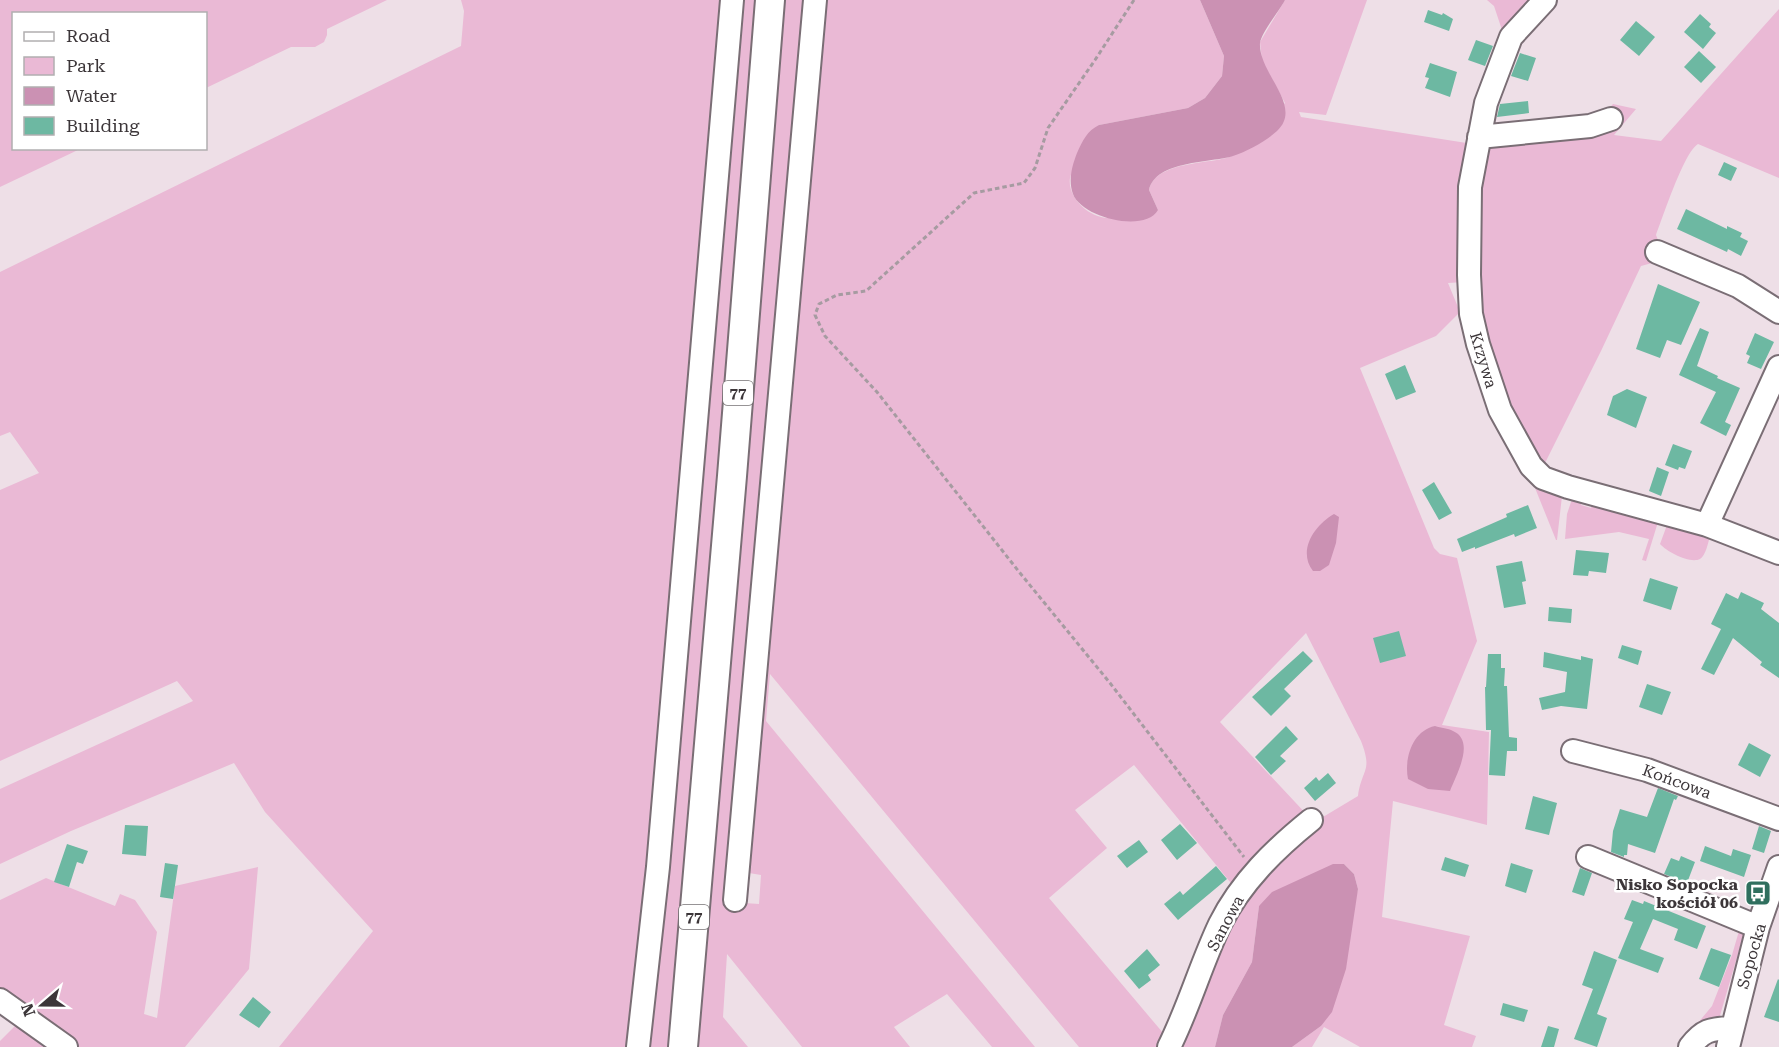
<svg xmlns="http://www.w3.org/2000/svg" width="1779" height="1047" font-family="'Roboto Serif',serif">
<rect width="100%" height="100%" fill="#eedfe7"/>
<path fill="#eab9d5" d="M0,0H387L327,29V35L324,42L315,47H291L206,88V14H14V148L80,149L0,187Z
M461,0H728L634,1047H279L373,931L265,812L234,763L71,831L0,864V789L193,701L177,681L0,761V490L39,473L10,432L0,436V272L461,46L464,11Z
M736,0H760L670,1047H642Z
M785,0H811L730,902L759,904L761,875L749,873L744,867L819,0H1200L1224,56L1222,76L1205,98L1188,108L1099,125C1094,135 1072,169 1070,178C1067,197 1089,218 1108,218C1123,219 1142,212 1158,210L1149,190C1156,160 1210,165 1232,156C1240,153 1276,112 1285,103L1262,61L1260,42L1285,0H1367L1326,115L1299,112L1301,117L1473,144L1464,282L1448,283L1460,312L1436,336L1360,368L1434,548L1440,554L1457,558L1477,641L1442,725L1489,732L1487,825L1393,801L1382,917L1470,936L1444,1025L1476,1036L1472,1047H1360L1324,1027L1312,1047H1292L1321,1026L1358,889L1354,874L1344,864L1259,906L1252,962L1223,1015L1215,1047H1173L1243,894L1313,823L1358,796C1362,768 1373,772 1361,741L1306,633L1220,722L1309,817L1235,888L1134,765L1075,810L1107,848L1049,898L1169,1040L1166,1047H1079L770,674L766,721L1035,1047H992L947,994L894,1027L910,1047H802L727,954L723,1017L748,1047H696Z
M1487,0H1540L1505,39L1494,6Z
M1549,0H1552L1512,45L1489,111V117L1500,128L1602,116L1613,104L1636,109L1614,135L1661,141L1779,9V178L1698,144C1684,152 1663,217 1656,235L1660,245L1663,246L1660,251L1654,249L1651,257L1659,260L1660,266L1652,263L1641,266L1601,351L1542,469C1529,463 1516,434 1510,420C1495,386 1477,348 1473,311C1467,256 1474,200 1478,145L1492,139L1596,128L1604,126L1618,116L1612,111L1605,117L1591,123L1494,133L1488,129L1485,122L1488,109L1511,45Z
M1531,478L1562,496L1557,540H1556Z
M1572,499L1582,501L1581,505L1591,508L1592,504L1658,522L1646,561L1642,560L1649,539L1619,532L1565,539L1567,514Z
M1667,525L1710,536C1708,543 1706,555 1700,559C1690,564 1667,552 1660,544Z
M258,867L249,969L185,1047H76L0,995V900L46,878L115,906L120,894L135,900L157,932L144,1014L157,1018L175,886Z
M1739,931L1744,933L1719,1019L1684,1047H1678L1712,1006L1732,955Z
M20,1021L59,1047H0V1041Z"/>
<path fill="#cb91b3" d="M1200,0H1285C1280,10 1261,33 1260,43C1258,73 1304,106 1277,131C1266,141 1248,151 1233,156C1211,163 1156,160 1149,190L1158,210C1145,233 1082,218 1073,194C1068,180 1072,166 1077,153C1083,140 1087,131 1099,125L1188,108L1205,98L1222,76L1224,56Z
M1334,514L1339,517L1336,543L1329,565L1320,571H1313C1297,550 1315,525 1334,514Z
M1435,726C1441,728 1448,728 1453,731C1476,741 1456,775 1450,791L1428,789L1408,779C1404,759 1412,731 1435,726Z
M1333,864H1344L1354,874L1358,889L1346,969L1332,1012L1321,1026L1292,1047H1215L1223,1015L1252,962L1259,906L1272,892Z"/>
<path fill="#6db8a2" d="M1428,10L1442,15L1443,13L1453,19L1449,31L1424,22Z
M1700,14L1711,24L1709,27L1716,33L1703,49L1684,32Z
M1636,21L1655,37L1639,56L1620,40Z
M1476,40L1493,46L1485,66L1468,60Z
M1699,51L1716,67L1701,83L1684,67Z
M1520,53L1536,58L1528,81L1511,76Z
M1430,63L1457,72L1450,97L1425,88L1429,78L1425,77Z
M1528,101L1529,113L1497,117L1500,104Z
M1724,162L1737,168L1731,181L1718,175Z
M1686,209L1727,229V226L1742,233L1740,237L1748,241L1741,256L1728,249L1727,252L1677,229Z
M1658,284L1700,302L1681,345L1667,340L1660,358L1636,349Z
M1700,328L1709,332L1697,366L1718,376L1717,378L1740,388L1725,422L1731,425L1726,436L1700,423L1716,392L1679,375Z
M1755,333L1774,342L1761,369L1747,363L1750,356L1746,354Z
M1405,365L1416,392L1396,400L1385,374Z
M1627,389L1647,397L1636,428L1607,415L1613,396Z
M1673,444L1692,451L1685,469L1679,467L1678,470L1665,465Z
M1657,467L1669,472L1661,496L1649,491Z
M1434,482L1452,513L1439,520L1422,490Z
M1528,505L1537,528L1515,537L1514,534L1475,549V547L1462,552L1457,539L1507,517L1506,514Z
M1576,550L1609,553L1606,573L1589,571L1588,576L1573,575Z
M1522,561L1526,581L1522,582L1526,604L1504,608L1496,566Z
M1650,578L1678,587L1671,610L1643,601Z
M1741,592L1764,603L1761,609L1779,623V678L1760,665L1762,662L1733,638L1714,675L1701,669L1721,629L1711,624L1726,593L1738,599Z
M1549,607L1572,609L1571,623L1548,621Z
M1399,631L1406,656L1380,663L1373,638Z
M1622,645L1642,651L1638,665L1618,658Z
M1303,651L1313,661L1284,689L1291,696L1271,716L1252,697Z
M1544,652L1581,660V656L1593,659L1587,709L1561,706L1542,710L1539,698L1565,692L1567,672L1543,667Z
M1488,654H1501V668H1505L1504,686H1507L1509,737L1517,738V751H1507L1505,776L1489,775L1491,730H1486L1485,687H1486Z
M1647,684L1671,692L1662,715L1639,707Z
M1286,726L1298,739L1280,756L1286,761L1271,775L1255,757Z
M1749,743L1771,755L1760,777L1738,765Z
M1328,773L1336,783L1315,801L1304,788L1316,777L1319,781Z
M1658,788L1678,796L1676,800L1674,799L1655,853L1628,844L1627,855H1624V857L1611,852L1613,831L1620,809L1647,817Z
M1533,796L1557,803L1549,835L1525,829Z
M1180,824L1197,843L1177,860L1161,840Z
M125,825L148,826L146,856L122,854Z
M1759,826L1771,831L1764,853L1752,849Z
M1139,840L1148,852L1127,868L1117,856Z
M67,844L88,851L83,864L77,862L69,887L54,882Z
M1705,846L1731,856L1733,849L1751,855L1744,877L1700,861Z
M1681,856L1695,862L1687,883L1664,874L1671,858L1679,861Z
M1445,857L1469,865L1465,877L1441,870Z
M165,863L178,865L173,899L160,897Z
M1511,863L1533,870L1526,893L1505,886Z
M1216,866L1227,879L1178,920L1164,904L1180,891L1183,895Z
M1580,868L1592,873L1584,896L1572,892Z
M1632,900L1643,904L1644,901L1706,926L1697,949L1674,940L1678,929L1653,919L1640,949L1664,958L1658,973L1618,958L1633,922L1624,919Z
M1711,948L1731,955L1719,987L1699,979Z
M1147,949L1160,965L1148,975L1151,980L1139,989L1124,971Z
M1594,951L1617,960L1597,1014L1607,1018L1597,1047L1574,1039L1593,989L1582,985Z
M1778,979L1779,980V1022L1764,1017Z
M253,997L271,1012L259,1028L239,1015Z
M1503,1003L1528,1010L1524,1022L1500,1015Z
M1548,1026L1559,1029L1554,1047H1541Z"/>
<g fill="none" stroke-linecap="round" stroke-linejoin="round">
<defs>
<path id="minor" d="M1545,0L1511,37L1486,103L1470,187L1469,275L1471,314L1478,344L1500,410L1531,466L1543,478L1568,487L1707,525L1779,553
M1479,137L1590,126L1611,119
M1657,252L1738,286L1779,312
M1707,525L1779,367
M1573,751L1647,770L1779,819
M1588,857L1758,927
M735,900L815,0
M0,1000L66,1047
M638,1047L658,867L732,0
M1169,1047C1189,1007 1201,964 1220,924C1241,882 1275,849 1311,820
M1690,1047C1703,1030 1710,1029 1731,1028
M1728,1047L1758,927L1779,867"/>
<path id="major" d="M683,1047L732,476L770,0"/>
</defs>
<use href="#minor" stroke="#7a6e75" stroke-width="26"/>
<use href="#major" stroke="#7a6e75" stroke-width="32"/>
<path stroke="#a69ba1" stroke-width="3" stroke-dasharray="4.5 3" stroke-linecap="butt" d="M1134,0L1095,60L1048,128L1035,168L1024,183L974,193L866,291L837,295L819,304L815,315L825,336L877,392L1020,573L1110,683L1244,857"/>
<use href="#minor" stroke="#fff" stroke-width="22"/>
<use href="#major" stroke="#fff" stroke-width="28"/>
</g>
<defs>
<symbol id="bus-square" viewBox="-11 -11 22 22"><rect x="-9" y="-9" width="18" height="18" rx="4" fill="#2f6f5e" stroke="#fff"/><path d="M-5-6H5V4H4V6H2V4H-2V6H-4V4H-5ZM-3.5-4V0h7V-4ZM-3.5 1.2v1.5H-2V1.2ZM2 1.2v1.5H3.5V1.2Z" fill="#fff"/></symbol>
</defs>
<g fill-rule="evenodd">
<use href="#bus-square" x="1743" y="878" width="30" height="30"/>
</g>
<g text-anchor="middle" stroke-width="5" stroke-linejoin="round" paint-order="stroke">
<g fill="#fff" stroke="#767274" stroke-width="1.5">
<rect x="723" y="381" width="30" height="24" rx="4.5"/>
<rect x="679" y="905" width="30" height="24" rx="4.5"/>
</g>
<g font-size="15" font-weight="bold" fill="#3c3639">
<text x="738" y="398">77</text>
<text x="694" y="922">77</text>
</g>
<g font-size="16" fill="#3c3639" stroke="#fff">
<text transform="translate(1484 360) rotate(73)" y="6">Krzywa</text>
<text transform="translate(1677 781) rotate(20)" y="6">Końcowa</text>
<text transform="translate(1225 923) rotate(-62)" y="6">Sanowa</text>
<text transform="translate(1751 956) rotate(-74)" y="6">Sopocka</text>
</g>
<g font-size="16" font-weight="bold" fill="#3c3639" stroke="#fff" text-anchor="end">
<text x="1738" y="890">Nisko Sopocka<tspan x="1738" dy="18">kościół 06</tspan></text>
</g>
</g>
<rect x="12" y="12" width="195" height="138" fill="#ffffff" stroke="#b1afb0" stroke-width="1.5"/>
<rect x="24" y="32" width="30" height="9" fill="#ffffff" stroke="#b1afb0" stroke-width="1.5"/>
<text x="66" y="42" font-size="18" fill="#3c3639">Road</text>
<rect x="24" y="57" width="30" height="18" fill="#eab9d5" stroke="#b1afb0" stroke-width="1.5"/>
<text x="66" y="72" font-size="18" fill="#3c3639">Park</text>
<rect x="24" y="87" width="30" height="18" fill="#cb91b3" stroke="#b1afb0" stroke-width="1.5"/>
<text x="66" y="102" font-size="18" fill="#3c3639">Water</text>
<rect x="24" y="117" width="30" height="18" fill="#6db8a2" stroke="#b1afb0" stroke-width="1.5"/>
<text x="66" y="132" font-size="18" fill="#3c3639">Building</text>
<g transform="translate(42 1005) rotate(250)" stroke="#ffffff" stroke-width="4.5" paint-order="stroke">
<path d="M0-4.5L10 22L0 15L-10 22Z" fill="#3c3639"/>
<text y="-9" font-size="16" font-weight="bold" text-anchor="middle" fill="#3c3639">N</text>
</g>
</svg>
